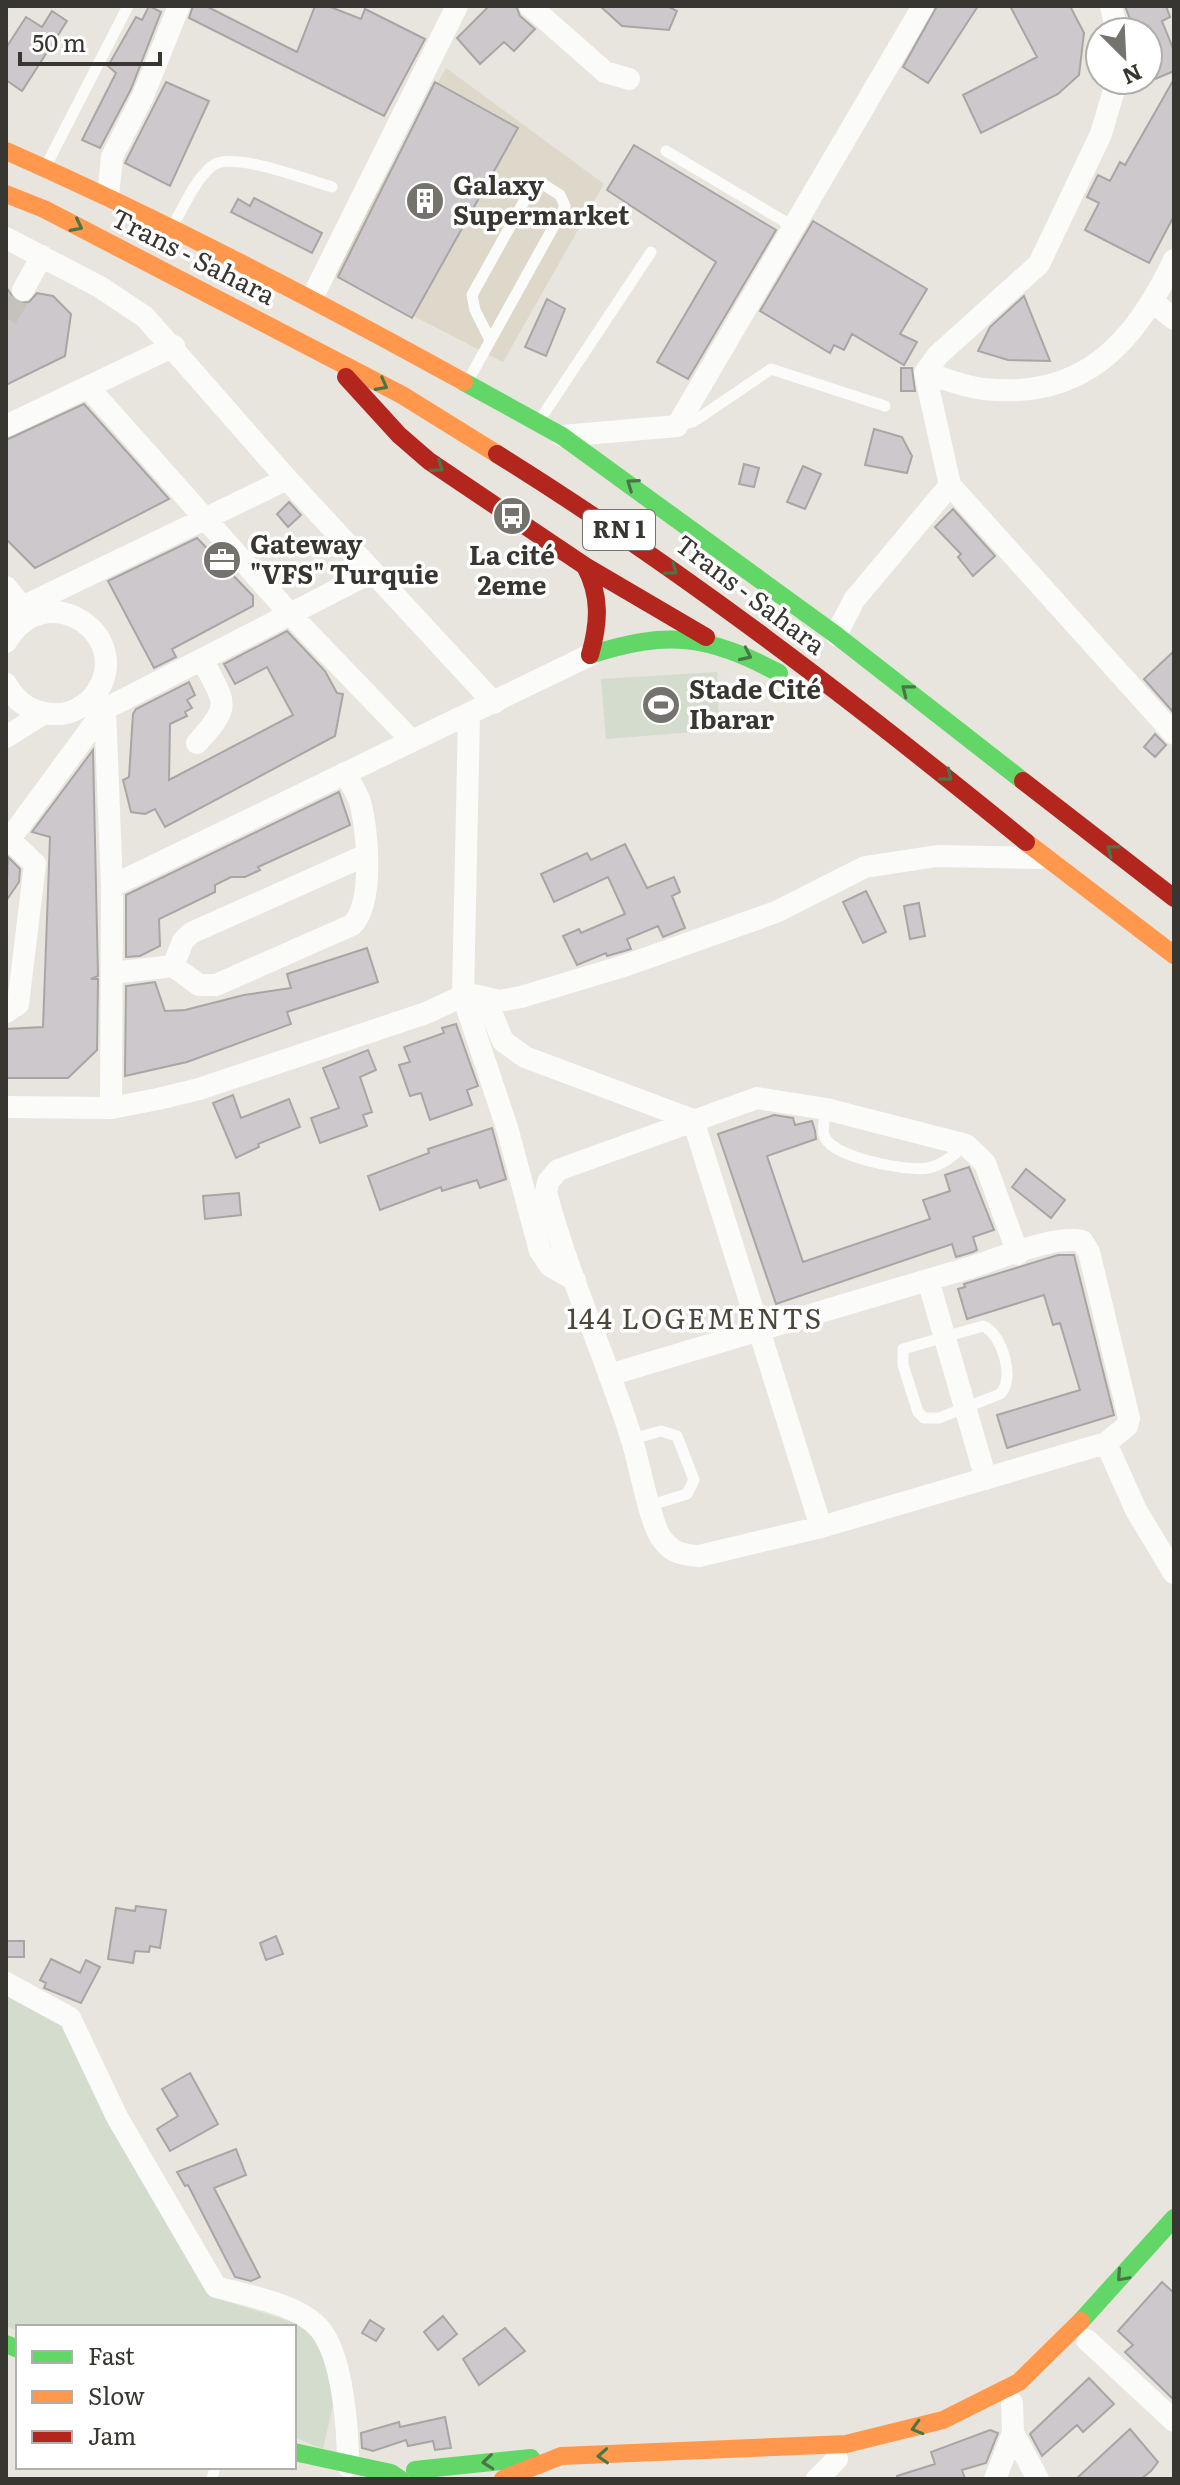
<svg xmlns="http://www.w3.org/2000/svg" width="1180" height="2485" font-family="Literata,serif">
<rect width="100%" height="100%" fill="#e7e5dd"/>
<path fill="#ddd8ca" d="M446,68L604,184L503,362L332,274Z"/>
<path fill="#d4dccd" d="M717,672L719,730L606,739L601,679Z
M6,1994L68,2028L210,2296L307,2327L323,2357L335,2396L323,2449L294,2437V2327H18V2331L6,2326Z"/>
<path fill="#ccc8cb" stroke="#a8a6a5" stroke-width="2" d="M149,6L161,12L131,89L100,148L82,140L116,73L108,66L136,17L142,20Z
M193,6H206L297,52L315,6H328L361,19L365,9L425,39L384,116L189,18Z
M489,6H516L520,16L535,29L514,51L504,42L480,64L457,38Z
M600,6H667L677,11L669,30L622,26Z
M937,6H978L928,83L903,67Z
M1010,6H1070L1084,33L1079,75L1058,94L981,133L963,95L1037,57Z
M1125,6H1166L1170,17L1162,21L1174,51V71L1148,82V26L1135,32Z
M52,11L67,21L22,91L6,80V48L26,17L42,27Z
M1174,79V216L1149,263L1085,230L1099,203L1087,197L1098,175L1110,181L1120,162L1125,165Z
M166,82L209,101L170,186L125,163Z
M435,82L518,128L412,318L338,277Z
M634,145L776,230L688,379L657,362L716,262L607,190Z
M254,198L322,233L312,253L231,212L238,199L250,206Z
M813,221L927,289L900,334L917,342L904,365L852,334L844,350L834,345L830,353L760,311Z
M6,287L17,303L29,302L37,293L53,296L71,314L65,356L6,385Z
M1024,296L1050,361L1008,360L978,351L990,327Z
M547,299L565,309L546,356L525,347Z
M901,368H912L915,391H901Z
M84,404L169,499L35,568L6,539V440Z
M874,429L902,437L912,456L907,473L865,465Z
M744,464L759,468L754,487L739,484Z
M803,466L821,474L805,509L787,502Z
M289,502L301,515L288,527L277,514Z
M953,509L995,556L973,576L958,557L961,554L935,527Z
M197,538L253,596V606L172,649L176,657L154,668L108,581Z
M287,631L325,671L337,693L343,694L335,736L165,827L155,809L145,814L131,812L123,780L129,777L133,714L136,709L189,682L195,695L187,700L192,708L185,712L187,716L170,724L169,780L293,715L267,667L235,684L224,664Z
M1174,651V713L1144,679Z
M1155,734L1166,745L1155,757L1144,747Z
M93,750L98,976L91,979H98L97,1050L68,1078H6V1029L43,1027L50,837L32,832Z
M339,792L350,825L258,867L260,870L245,877H231L215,885V892L159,919L160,946L140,956L126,957V895Z
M625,844L647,888L674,877L680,892L672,896L685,928L663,937L658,926L627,939L631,949L607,956L606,953L577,965L563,936L579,929L581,933L625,914L608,877L554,902L541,874L587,853L591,860Z
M8,857L20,869L19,882L6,901Z
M866,891L886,932L863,943L843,902Z
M919,903L925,936L910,939L904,906Z
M367,948L378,982L287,1012L291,1024L187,1062L125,1076L126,986L155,982L165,1011L185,1010L244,995L291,988L287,974Z
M456,1024L478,1086L467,1090L472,1105L430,1120L421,1093L410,1096L399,1065L410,1062L404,1047L444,1033L442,1028Z
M368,1050L376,1070L360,1077L372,1112L363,1115L367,1126L320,1143L311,1118L339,1108L323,1068Z
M233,1095L241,1118L289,1099L300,1127L258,1144L259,1147L236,1158L213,1103Z
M774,1115L793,1118L795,1125L812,1121L815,1131L816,1139L767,1156L803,1262L930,1219L923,1200L950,1191L945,1175L969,1167L994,1230L973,1237L977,1250L973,1252L956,1257L952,1244L776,1304L718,1134Z
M492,1128L506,1179L480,1188L477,1180L442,1191L441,1187L380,1210L368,1176L429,1153L428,1149Z
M1026,1169L1065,1200L1051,1218L1012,1187Z
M239,1193L241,1215L205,1219L203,1196Z
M1058,1255H1074L1114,1415L1007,1448L997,1415L1080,1390L1060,1323L1053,1325L1044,1295L967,1319L958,1289L965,1287L964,1284Z
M136,1906L166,1910L160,1948L150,1946L149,1952L135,1951L133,1963L108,1959L116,1908L135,1911Z
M276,1936L283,1954L266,1960L260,1943Z
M6,1941H24V1957H6Z
M51,1959L80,1973L86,1960L100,1967L81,2003L44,1988L46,1983L40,1980Z
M190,2073L218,2124L170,2151L157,2129L178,2116L162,2089Z
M236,2149L246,2175L214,2188L260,2277L251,2281L235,2277L188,2185L185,2186L177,2172Z
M1162,2282L1174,2293V2400L1125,2352L1133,2345L1118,2331Z
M443,2316L457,2334L438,2350L424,2332Z
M370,2320L384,2329L376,2341L362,2333Z
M505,2328L525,2351L479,2385L463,2359Z
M1089,2378L1114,2404L1083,2432L1077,2425L1042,2456L1030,2434Z
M445,2417L451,2448L435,2450L433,2441L408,2446L406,2440L373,2451L362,2448L361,2433L399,2422L400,2427Z
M1130,2429L1158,2462L1151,2471L1141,2479H1076Z
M990,2430L998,2433L986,2463L962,2470L965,2479H898L897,2476L935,2464L931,2452Z"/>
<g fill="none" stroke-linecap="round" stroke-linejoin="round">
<path stroke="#c4c2ba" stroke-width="22" stroke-dasharray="22 11" stroke-linecap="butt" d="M6,318L23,290"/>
<path stroke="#fbfbfa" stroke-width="11" d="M666,151L794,227
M48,162L128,6
M174,223C185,205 195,180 212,166C231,150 307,180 332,187
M469,379L565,206L560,195L541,183L532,187L472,295L475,310L490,340
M541,418L651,252
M680,425L693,422L771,369L885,406
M826,1109C825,1116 822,1128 824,1135C829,1157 907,1172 928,1168C943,1165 954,1155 965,1145
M983,1326C1002,1333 1016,1380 1000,1394L939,1418H924L918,1412L903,1365V1349Z
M632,1439L661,1431L677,1436L694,1480L687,1494L651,1505
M212,2479L215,2467"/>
<path stroke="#fbfbfa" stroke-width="22" d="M530,6L605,72L629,79
M1111,6L1117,32
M1117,80L1101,134L1039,264L938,355L925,373L950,485L1174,734
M108,196L112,157L143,96L179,6
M6,238L100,287L145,317L287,479L494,703
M23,290L42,256
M312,298L457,6
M1154,303L1174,319
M925,373C944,378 964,387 984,389C1083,400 1135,343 1174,260
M88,387L290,614L412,741
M6,426L174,346
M562,436L677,426L923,6
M6,587L30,616
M6,615L287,479
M836,635L854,600L950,485
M6,642C47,572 140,639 93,697C84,707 69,715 55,714C32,714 17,703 6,684
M91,699L105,709L112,886L111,1108
M6,737L43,714
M197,743C233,703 225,705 202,659
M6,844L105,709L372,572
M112,886L590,655
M173,966L183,941L191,933L366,855
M112,973L173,966L199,985H216L352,925C374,904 368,830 360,802C357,792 350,783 345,773
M474,995L499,1001L521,997L627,965L776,912L865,867L937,856L1040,858
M463,996L508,1131L540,1251L550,1266L575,1280
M486,1000L503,1041L525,1057L693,1120L821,1527
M6,1012L18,1004L35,864L9,839
M6,1107L111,1108L158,1099L199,1089L426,1013L463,996L469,715
M928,1280L986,1479
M609,1375C727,1340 846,1304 965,1269C996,1260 1052,1235 1082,1241L1089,1252L1129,1418L1127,1426L1106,1443L821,1527L699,1556C683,1555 672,1553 662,1539C650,1524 639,1462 632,1440C606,1357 568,1276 546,1192L548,1182L558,1170L757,1098L826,1109L966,1145L985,1163L1018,1254
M1106,1443L1136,1510L1174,1573
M6,1983L70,2018L117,2117L216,2287C245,2295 298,2304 319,2328C343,2355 348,2430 348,2466
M1087,2340L1174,2421
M1012,2403L1013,2433L1038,2479
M817,2479L837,2459
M995,2479L1013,2433"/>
<path stroke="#63d668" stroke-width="18" d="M464,382L562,436L836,635L1023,781
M590,655C668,630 707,635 779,673
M1081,2321L1174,2218
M6,2344L18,2349
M294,2452L391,2473L400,2479
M415,2470L531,2458"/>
<path stroke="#ff974d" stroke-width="18" d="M6,151C163,220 314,299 464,382
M6,194L44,209L402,395L497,454
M1026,842L1174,955
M503,2479L561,2456L846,2444L943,2420L1019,2382L1081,2321"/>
<path stroke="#b3261e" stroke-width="18" d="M346,377L399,435L429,461L585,566C601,596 599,623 590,655
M497,454C682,569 857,704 1026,842
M585,566L706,637
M1023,781L1174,898"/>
</g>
<defs><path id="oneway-chevron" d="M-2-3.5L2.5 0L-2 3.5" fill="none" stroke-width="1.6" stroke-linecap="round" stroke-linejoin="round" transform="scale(2)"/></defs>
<g stroke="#497646">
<use href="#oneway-chevron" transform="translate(77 226) rotate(27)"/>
<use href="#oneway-chevron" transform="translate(382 385) rotate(28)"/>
<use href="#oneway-chevron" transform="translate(438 467) rotate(36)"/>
<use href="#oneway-chevron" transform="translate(632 484) rotate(-145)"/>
<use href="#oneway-chevron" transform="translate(672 570) rotate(37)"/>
<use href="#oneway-chevron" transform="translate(746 655) rotate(25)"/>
<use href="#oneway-chevron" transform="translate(907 690) rotate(-142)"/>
<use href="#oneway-chevron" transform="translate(947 776) rotate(39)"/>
<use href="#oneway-chevron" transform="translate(1112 850) rotate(-142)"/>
<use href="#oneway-chevron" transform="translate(1122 2276) rotate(132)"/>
<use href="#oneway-chevron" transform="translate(917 2428) rotate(164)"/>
<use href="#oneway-chevron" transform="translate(603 2456) rotate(177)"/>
<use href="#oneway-chevron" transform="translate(488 2462) rotate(174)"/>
</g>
<defs>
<symbol id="building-disc" viewBox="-11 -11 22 22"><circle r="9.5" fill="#75736d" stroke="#fff"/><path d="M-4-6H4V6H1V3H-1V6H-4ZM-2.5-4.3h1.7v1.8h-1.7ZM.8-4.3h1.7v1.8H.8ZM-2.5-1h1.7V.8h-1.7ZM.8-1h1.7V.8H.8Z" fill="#fff"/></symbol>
<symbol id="bus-disc" viewBox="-11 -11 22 22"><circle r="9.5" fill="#75736d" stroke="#fff"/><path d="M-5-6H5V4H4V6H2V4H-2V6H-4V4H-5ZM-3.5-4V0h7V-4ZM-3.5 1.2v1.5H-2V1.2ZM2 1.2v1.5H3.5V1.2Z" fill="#fff"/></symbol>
<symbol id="office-disc" viewBox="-11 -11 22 22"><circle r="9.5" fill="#75736d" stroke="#fff"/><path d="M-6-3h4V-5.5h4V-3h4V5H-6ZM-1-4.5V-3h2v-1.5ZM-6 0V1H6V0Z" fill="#fff"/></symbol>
<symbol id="stadium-disc" viewBox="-11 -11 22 22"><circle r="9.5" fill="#75736d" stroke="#fff"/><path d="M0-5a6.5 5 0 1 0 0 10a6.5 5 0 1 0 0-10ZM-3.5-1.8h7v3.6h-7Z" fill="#fff"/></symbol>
</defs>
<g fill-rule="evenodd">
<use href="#building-disc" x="403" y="179" width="44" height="44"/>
<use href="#bus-disc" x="490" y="494" width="44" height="44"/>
<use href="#office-disc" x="200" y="538" width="44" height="44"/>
<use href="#stadium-disc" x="639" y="683" width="44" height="44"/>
</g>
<g text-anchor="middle" stroke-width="7" stroke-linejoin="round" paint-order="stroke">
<rect fill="#fff" stroke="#74726e" stroke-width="2" x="583" y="510" width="72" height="40" rx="6"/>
<g font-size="24" font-weight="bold" fill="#383630">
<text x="619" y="538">RN 1</text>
</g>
<g font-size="26" font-weight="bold" fill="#383630" stroke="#fff" text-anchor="start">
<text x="453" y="195">Galaxy<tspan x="453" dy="30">Supermarket</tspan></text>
<text x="250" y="554">Gateway<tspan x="250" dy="30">"VFS" Turquie</tspan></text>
<text x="512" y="565" text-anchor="middle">La cité<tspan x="512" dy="30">2eme</tspan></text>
<text x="689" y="699">Stade Cité<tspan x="689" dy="30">Ibarar</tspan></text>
</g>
<g font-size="26" fill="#383630" stroke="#fff">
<text transform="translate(193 257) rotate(27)" y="9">Trans - Sahara</text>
<text transform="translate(750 595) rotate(37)" y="9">Trans - Sahara</text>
</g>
<g font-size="28" letter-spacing="2" fill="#4b473b" stroke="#fff">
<text x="695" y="1329">144 LOGEMENTS</text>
</g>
</g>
<rect width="1180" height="2485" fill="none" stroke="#383630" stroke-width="16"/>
<rect x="16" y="2325" width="280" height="144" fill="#ffffff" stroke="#afafac" stroke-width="2"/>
<rect x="32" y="2351" width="40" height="12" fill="#63d668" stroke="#afafac" stroke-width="2"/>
<text x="88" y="2365" font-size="24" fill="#383630">Fast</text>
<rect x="32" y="2391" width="40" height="12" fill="#ff974d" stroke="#afafac" stroke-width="2"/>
<text x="88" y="2405" font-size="24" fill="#383630">Slow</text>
<rect x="32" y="2431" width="40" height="12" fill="#b3261e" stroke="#afafac" stroke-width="2"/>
<text x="88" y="2445" font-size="24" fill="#383630">Jam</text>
<g transform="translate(1124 56) rotate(156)"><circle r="38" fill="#ffffff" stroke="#afafac" stroke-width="2"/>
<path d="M0-6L14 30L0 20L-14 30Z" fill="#75736d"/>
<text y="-12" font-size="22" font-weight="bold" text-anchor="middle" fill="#383630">N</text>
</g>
<path d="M20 52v12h140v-12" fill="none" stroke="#383630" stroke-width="4"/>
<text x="32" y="52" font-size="24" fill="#383630" stroke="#ffffff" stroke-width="6" paint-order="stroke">50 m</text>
</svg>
